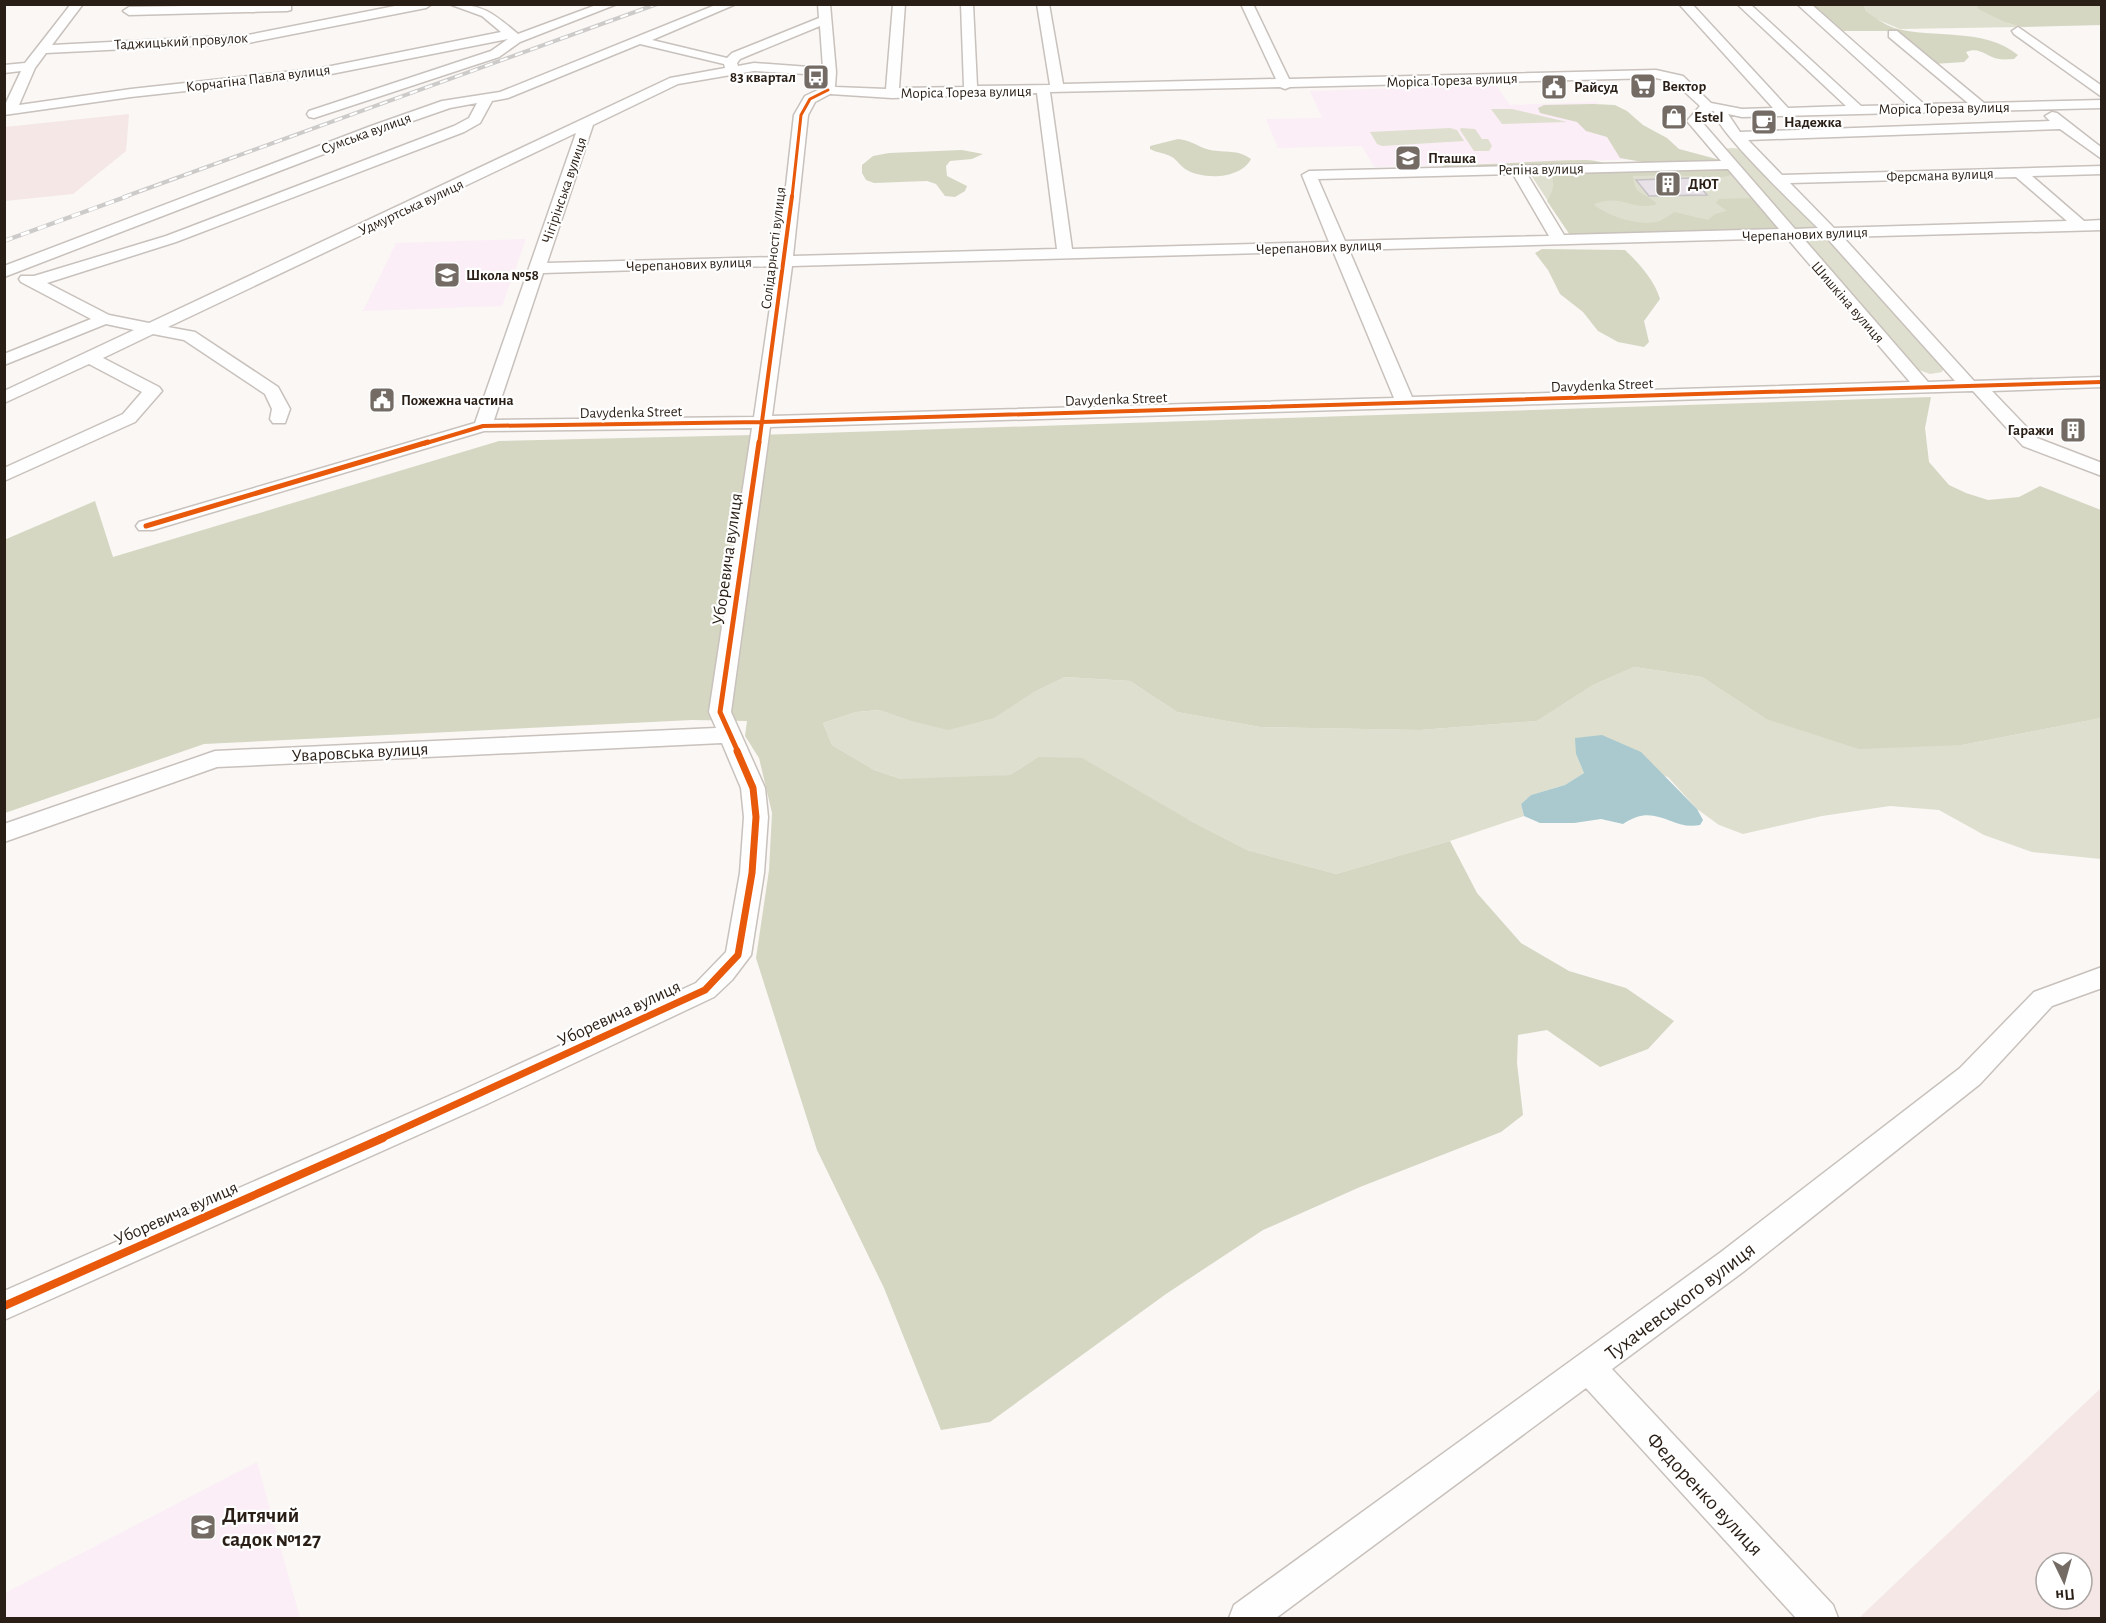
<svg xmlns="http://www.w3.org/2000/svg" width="2106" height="1623" font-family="'Alegreya Sans',sans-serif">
<rect width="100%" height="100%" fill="#faf7f5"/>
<path fill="#f4e7e5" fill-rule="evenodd" d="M129,114L126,151L73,194L5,201V127Z
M2101,1388V1618H1859ZM2046,1563H2082V1599H2046Z"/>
<path fill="#fbeef6" d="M1496,85L1510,105L1597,102L1642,159L1374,167L1362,146L1278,148L1266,119L1322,118L1310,91Z
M526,239L502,306L363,311L396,243Z
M257,1462L300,1618H5V1593Z"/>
<path fill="#dedfce" d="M1864,5H1977L1979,9L2004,22L2022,27L1900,29L1876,19L1866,11Z
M1491,109H1512L1567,122L1502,124Z
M1450,128L1457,130L1464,141L1382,146L1377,144L1370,132Z
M1461,128L1475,129L1482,139H1488L1492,146L1489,151H1474L1460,130Z
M1732,148L1744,149L1817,229L1801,231L1795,229L1724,149Z
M1725,167L1780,232L1572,238L1529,172Z
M1815,239L1828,240L1943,369L1942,372L1930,374L1919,370L1806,241Z
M1634,667L1702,677L1766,719L1962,745L2101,718V859L2032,852L1984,835L1939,810L1890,806L1822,816L1743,834L1719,825L1697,809L1668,777L1576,754L1584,773L1565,785L1531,795L1521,804L1524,816L1450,841L1336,874L1247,850L1189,820L1038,757L1010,775L910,782L874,770L832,745L823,723L856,712L881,710L908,720L1032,693L1065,677L1130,681L1177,712L1260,727L1420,730L1537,721L1593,685Z"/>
<path fill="#d5d7c2" d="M1810,5H1864L1866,11C1875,18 1884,24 1894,28C1933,39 1984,27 2018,55L2014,59C2009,59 2004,60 1999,59C1986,57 1980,46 1966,52L1969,57L1964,62L1934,64L1894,31H1840Z
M1977,5H2100L2101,6V25L2022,27L2004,22L1978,9Z
M1593,104L1615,105L1627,111L1643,125L1667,138L1679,149L1724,161L1730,166L1731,175L1718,178L1673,175L1633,176C1635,197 1644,191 1657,204C1633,212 1622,193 1594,204L1595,206C1611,217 1638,226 1657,222C1663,220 1669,216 1674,212L1708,220L1715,214L1727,211L1716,203L1719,199L1752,198L1780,232L1572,238L1547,201C1553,191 1556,184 1550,173L1443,170L1441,167L1447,164C1493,166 1539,160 1586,160C1608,160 1631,177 1653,168L1654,164L1620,158L1607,137L1586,131L1577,122L1540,113L1538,108L1544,105Z
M1178,139C1191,140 1198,147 1210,150C1226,153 1237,149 1251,159C1241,179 1204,180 1187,170C1181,167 1178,161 1172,157C1166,153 1157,153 1150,149V146Z
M962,150L983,154L972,159L950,161L946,166L947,176L967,186L965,191L955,197L945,196L936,184L927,181L874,183L866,180L862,173V165L873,156L889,153Z
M1542,249L1625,250C1638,262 1655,281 1660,299L1644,321L1649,342L1644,347L1618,342L1598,331L1583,312L1560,294L1548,270L1535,253Z
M1931,397L1925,428L1929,462L1949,485L1966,493L1988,500L2019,497L2040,486L2101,510V718L1962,745L1859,749L1766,719L1702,677L1634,667L1593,685L1537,721L1420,730L1260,727L1177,712L1130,681L1065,677L1032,693L994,718L948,730L908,720L880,710L856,712L823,723L832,745L874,770L901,779L1010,775L1038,757L1082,758L1189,820L1247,850L1336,874L1450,841L1477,893L1521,943L1569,971L1626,988L1674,1021L1648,1049L1600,1067L1547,1030L1518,1035L1517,1063L1523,1115L1501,1132L1360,1187L1263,1230L1166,1294L990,1422L941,1430L884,1288L817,1150L756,958L769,870L772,813L759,758L745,736L747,721L692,720L204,744L5,813L4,540L95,501L113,557L499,441L790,434Z"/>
<path fill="#a9c9ce" d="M1602,735L1641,752L1697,809L1703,820L1700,825C1671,831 1656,801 1623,824L1601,819L1574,823H1540L1524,816L1521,804L1531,795L1565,785L1584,773L1576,754L1575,738Z"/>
<path fill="#e8e2e8" stroke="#c7c2c6" stroke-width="1.5" d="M1693,178L1707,195L1649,196L1636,180Z"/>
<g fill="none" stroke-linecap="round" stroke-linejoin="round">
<defs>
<path id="minor" d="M71,4H83L52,45L248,35L405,4H432L426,8L248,43L46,53L35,68L19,105L131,89L321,68L501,32L482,16L449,4C483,4 493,13 518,34L599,4H617L520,42L499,57L314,118L309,117L307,114L309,111L491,51L508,39L321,76L131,97L4,115V107L21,71L4,73V65L25,63Z
M291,4V10L287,11L129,15L123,11L129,7Z
M718,4H736L652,40L727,58L732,53L819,18L818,4H830L836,72L835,87L886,89L893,4H905L899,88L964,87L961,4H973L977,86L1050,85L1037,4H1049L1063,84L1276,79L1241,4H1253L1289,79L1656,70L1683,76L1711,103L1742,109L1773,108L1679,4H1692L1788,108L1846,106L1737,4H1750L1861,106L1908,105L1797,4H1811L1924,104L1968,103L1889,37V31H1897L1984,103L2102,100V108L1742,117L1728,114L1740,132L2050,121L2045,116L2052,112L2057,113L2102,148V159L2060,129L1748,140L1782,175L2102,166V174L2032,176L2084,221L2102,220V230L1843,237L1974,381L2102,377V387L1992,391L2037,438L2102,463V476L2023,446L1973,391L770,427L731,712L765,788L768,817L764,873L751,955L732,980L714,997L485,1105L4,1320V1291L465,1089L696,983L726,952L740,873L744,817L741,788L722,743L217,767L4,842V824L215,751L716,728L709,712L752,428L484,431L153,530H139L136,526L139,522L475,423L576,133L168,327L195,332L278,387L290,409L285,423H273L270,419L272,409L265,394L184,340L153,334L103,358L159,387L162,391L135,422L4,481V468L123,414L142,392L89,364L4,403V391L134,330L106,324L4,365V354L91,319L21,282L19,279L21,276H34L166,236L454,126L469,118L477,103L450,108L381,132L4,277V266L371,126L442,101L500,92ZM820,26L823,68L754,63L738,66L737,63L740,59ZM640,44L724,64L725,68L670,78L149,323L109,315L47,283L176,242L464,132L480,123L492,101L508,98ZM754,71L823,75L822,88L805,96L794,115L778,257L547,263L593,125L678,84ZM1656,78L1674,82L1700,106L1687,121L1721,161L1309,171L1302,175L1329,242L1072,249L1050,92L1280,87L1285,89L1290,87ZM1037,93L1057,249L793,256L808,115L815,102L830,94L892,98ZM1710,111H1714C1714,129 1801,211 1818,228L1795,229L1701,121ZM1728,169L1779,229L1564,235L1527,174ZM1513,174L1549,236L1345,241L1318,179ZM2016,177L2067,221L1834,228L1790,183ZM1826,237L1955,381L1928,382L1803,238ZM1787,238L1910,382L1412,397L1349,250ZM1333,251L1394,398L772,416L792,266ZM776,266L754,417L494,420L543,273Z
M2018,27L2102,86V97L2014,34L2012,31Z
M2102,967V988L2052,1006L1980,1084L1743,1272L1612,1369L1833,1605L1838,1618H1796L1586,1388L1276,1618H1229L1234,1605L1721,1252L1960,1068L2034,992Z"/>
</defs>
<use href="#minor" stroke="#c8c1bc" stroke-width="3"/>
<use href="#minor" fill="#fefefe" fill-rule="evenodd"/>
<defs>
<path id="rail-far1" d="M124,197L657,4"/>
<path id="rail" d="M4,241L128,196"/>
</defs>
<use href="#rail-far1" stroke="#cdcbca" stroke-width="4"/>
<use href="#rail" stroke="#cdcbca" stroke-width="4.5"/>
<use href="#rail-far1" stroke="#fff" stroke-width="2" stroke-dasharray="8" stroke-linecap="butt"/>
<use href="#rail" stroke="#fff" stroke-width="3" stroke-dasharray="9" stroke-linecap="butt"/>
<defs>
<path id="cycleway-far4" d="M792,197L801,115L810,99L828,90"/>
<path id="cycleway-far3" d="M423,444L483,426L761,422L2102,382
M759,444L792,196"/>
<path id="cycleway-far2" d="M146,526L428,442
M738,752L720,712L759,442"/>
<path id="cycleway-far1" d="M380,1139L705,990L738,955L752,873L756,817L753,788L737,751"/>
<path id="cycleway" d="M4,1306L383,1138"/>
</defs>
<use href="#cycleway-far4" stroke="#fff" stroke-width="5"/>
<use href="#cycleway-far3" stroke="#fff" stroke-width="6"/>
<use href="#cycleway-far2" stroke="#fff" stroke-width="8"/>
<use href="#cycleway-far1" stroke="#fff" stroke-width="10"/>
<use href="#cycleway" stroke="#fff" stroke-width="12"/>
<use href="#cycleway-far4" stroke="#e8590c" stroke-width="3"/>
<use href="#cycleway-far3" stroke="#e8590c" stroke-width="4"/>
<use href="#cycleway-far2" stroke="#e8590c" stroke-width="5"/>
<use href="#cycleway-far1" stroke="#e8590c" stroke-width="7"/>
<use href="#cycleway" stroke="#e8590c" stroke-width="8"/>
</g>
<defs>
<symbol id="bus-square" viewBox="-11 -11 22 22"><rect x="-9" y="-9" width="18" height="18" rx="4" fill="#736b64" stroke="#fff"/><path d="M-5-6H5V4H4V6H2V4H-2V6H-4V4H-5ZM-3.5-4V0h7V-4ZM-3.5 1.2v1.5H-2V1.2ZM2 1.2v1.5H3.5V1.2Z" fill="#fff"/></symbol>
<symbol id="supermarket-square" viewBox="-11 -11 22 22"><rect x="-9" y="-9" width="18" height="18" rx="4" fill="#736b64" stroke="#fff"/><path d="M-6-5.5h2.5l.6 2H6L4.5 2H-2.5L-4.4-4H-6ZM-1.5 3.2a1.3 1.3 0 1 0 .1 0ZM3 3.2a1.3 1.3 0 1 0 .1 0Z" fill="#fff"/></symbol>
<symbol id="civic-square" viewBox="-11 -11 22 22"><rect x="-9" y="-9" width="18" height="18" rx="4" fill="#736b64" stroke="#fff"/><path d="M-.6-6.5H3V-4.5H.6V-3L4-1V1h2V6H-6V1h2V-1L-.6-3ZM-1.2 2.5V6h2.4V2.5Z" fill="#fff"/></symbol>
<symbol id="shop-square" viewBox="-11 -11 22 22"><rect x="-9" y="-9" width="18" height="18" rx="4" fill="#736b64" stroke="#fff"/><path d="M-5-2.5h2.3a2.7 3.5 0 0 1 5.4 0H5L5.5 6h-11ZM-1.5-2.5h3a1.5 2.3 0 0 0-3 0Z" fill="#fff"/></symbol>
<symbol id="cafe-square" viewBox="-11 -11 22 22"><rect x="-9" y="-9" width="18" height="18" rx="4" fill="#736b64" stroke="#fff"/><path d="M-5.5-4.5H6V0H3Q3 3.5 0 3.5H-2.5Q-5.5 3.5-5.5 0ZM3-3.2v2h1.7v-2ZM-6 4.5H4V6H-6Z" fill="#fff"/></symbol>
<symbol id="school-square" viewBox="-11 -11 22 22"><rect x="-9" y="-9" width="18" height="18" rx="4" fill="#736b64" stroke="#fff"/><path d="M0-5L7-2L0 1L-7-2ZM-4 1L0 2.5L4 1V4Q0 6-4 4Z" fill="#fff"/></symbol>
<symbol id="building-square" viewBox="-11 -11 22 22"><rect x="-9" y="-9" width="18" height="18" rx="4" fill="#736b64" stroke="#fff"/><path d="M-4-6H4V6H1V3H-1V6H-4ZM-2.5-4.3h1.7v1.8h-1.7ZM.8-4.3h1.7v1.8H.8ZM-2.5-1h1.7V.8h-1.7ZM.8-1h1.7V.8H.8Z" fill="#fff"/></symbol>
</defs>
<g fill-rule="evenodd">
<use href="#bus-square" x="801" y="62" width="30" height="30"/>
<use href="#supermarket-square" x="1628" y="71" width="30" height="30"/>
<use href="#civic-square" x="1539" y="72" width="30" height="30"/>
<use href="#shop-square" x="1659" y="102" width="30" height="30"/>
<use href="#cafe-square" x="1749" y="107" width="30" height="30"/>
<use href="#school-square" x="1393" y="143" width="30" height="30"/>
<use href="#building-square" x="1653" y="169" width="30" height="30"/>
<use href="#school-square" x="432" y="260" width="30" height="30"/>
<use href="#civic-square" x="367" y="385" width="30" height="30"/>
<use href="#building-square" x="2058" y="415" width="30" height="30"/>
<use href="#school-square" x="188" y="1512" width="30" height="30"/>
</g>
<g text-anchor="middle" stroke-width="4.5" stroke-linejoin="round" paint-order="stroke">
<g font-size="15" fill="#2a1f16" stroke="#fff">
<text transform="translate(181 41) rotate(-3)" y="5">Таджицький провулок</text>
<text transform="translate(258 78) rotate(-7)" y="5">Корчагіна Павла вулиця</text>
<text transform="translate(1452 80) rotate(-2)" y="5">Моріса Тореза вулиця</text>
<text transform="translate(966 92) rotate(-1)" y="5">Моріса Тореза вулиця</text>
<text transform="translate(1944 108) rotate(-1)" y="5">Моріса Тореза вулиця</text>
<text transform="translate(366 133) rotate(-20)" y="5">Сумська вулиця</text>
<text transform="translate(1541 169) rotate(-1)" y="5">Репiна вулиця</text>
<text transform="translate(1940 175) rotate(-2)" y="5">Ферсмана вулиця</text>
<text transform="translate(564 190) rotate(-71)" y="5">Чiгiрiнська вулиця</text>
<text transform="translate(411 207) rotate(-25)" y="5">Удмуртська вулиця</text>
<text transform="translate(1805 234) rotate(-2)" y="5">Черепанових вулиця</text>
<text transform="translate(1319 247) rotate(-2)" y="5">Черепанових вулиця</text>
<text transform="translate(773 248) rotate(-83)" y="5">Солідарності вулиця</text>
<text transform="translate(689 264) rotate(-2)" y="5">Черепанових вулиця</text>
<text transform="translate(1848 302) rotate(49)" y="5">Шишкiна вулиця</text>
<text transform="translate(1602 385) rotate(-2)" y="5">Davydenka Street</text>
<text transform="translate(1116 399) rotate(-2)" y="5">Davydenka Street</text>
<text transform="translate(631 412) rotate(-1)" y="5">Davydenka Street</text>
</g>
<g font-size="15" font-weight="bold" fill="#2a1f16" stroke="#fff" text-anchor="start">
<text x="796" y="82" text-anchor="end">83 квартал</text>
<text x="1662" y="91">Вектор</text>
<text x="1574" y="92">Райсуд</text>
<text x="1694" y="122">Estel</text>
<text x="1784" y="127">Надежка</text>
<text x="1428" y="163">Пташка</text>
<text x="1688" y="189">ДЮТ</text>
<text x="466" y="280">Школа №58</text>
<text x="401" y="405">Пожежна частина</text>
<text x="2054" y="435" text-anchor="end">Гаражи</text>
</g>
<g font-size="18" fill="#2a1f16" stroke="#fff">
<text transform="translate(727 559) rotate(-82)" y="6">Уборевича вулиця</text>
<text transform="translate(360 752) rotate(-3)" y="6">Уваровська вулиця</text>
<text transform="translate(619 1013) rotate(-25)" y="6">Уборевича вулиця</text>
<text transform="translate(176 1213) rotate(-24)" y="6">Уборевича вулиця</text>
</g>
<g font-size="21" fill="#2a1f16" stroke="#fff">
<text transform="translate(1680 1301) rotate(-37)" y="7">Тухачевського вулиця</text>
<text transform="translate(1705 1494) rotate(47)" y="7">Федоренко вулиця</text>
</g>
<g font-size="21" font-weight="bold" fill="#2a1f16" stroke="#fff" text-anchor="start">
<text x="222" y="1522">Дитячий<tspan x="222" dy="24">садок №127</tspan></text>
</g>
</g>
<rect width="2106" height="1623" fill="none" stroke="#2a1f16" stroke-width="12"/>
<g transform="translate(2064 1581) rotate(175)"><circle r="28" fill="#ffffff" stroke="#aaa5a2" stroke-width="1.5"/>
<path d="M0-4.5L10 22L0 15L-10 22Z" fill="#736b64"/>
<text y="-9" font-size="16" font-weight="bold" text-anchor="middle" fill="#2a1f16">Пн</text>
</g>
</svg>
